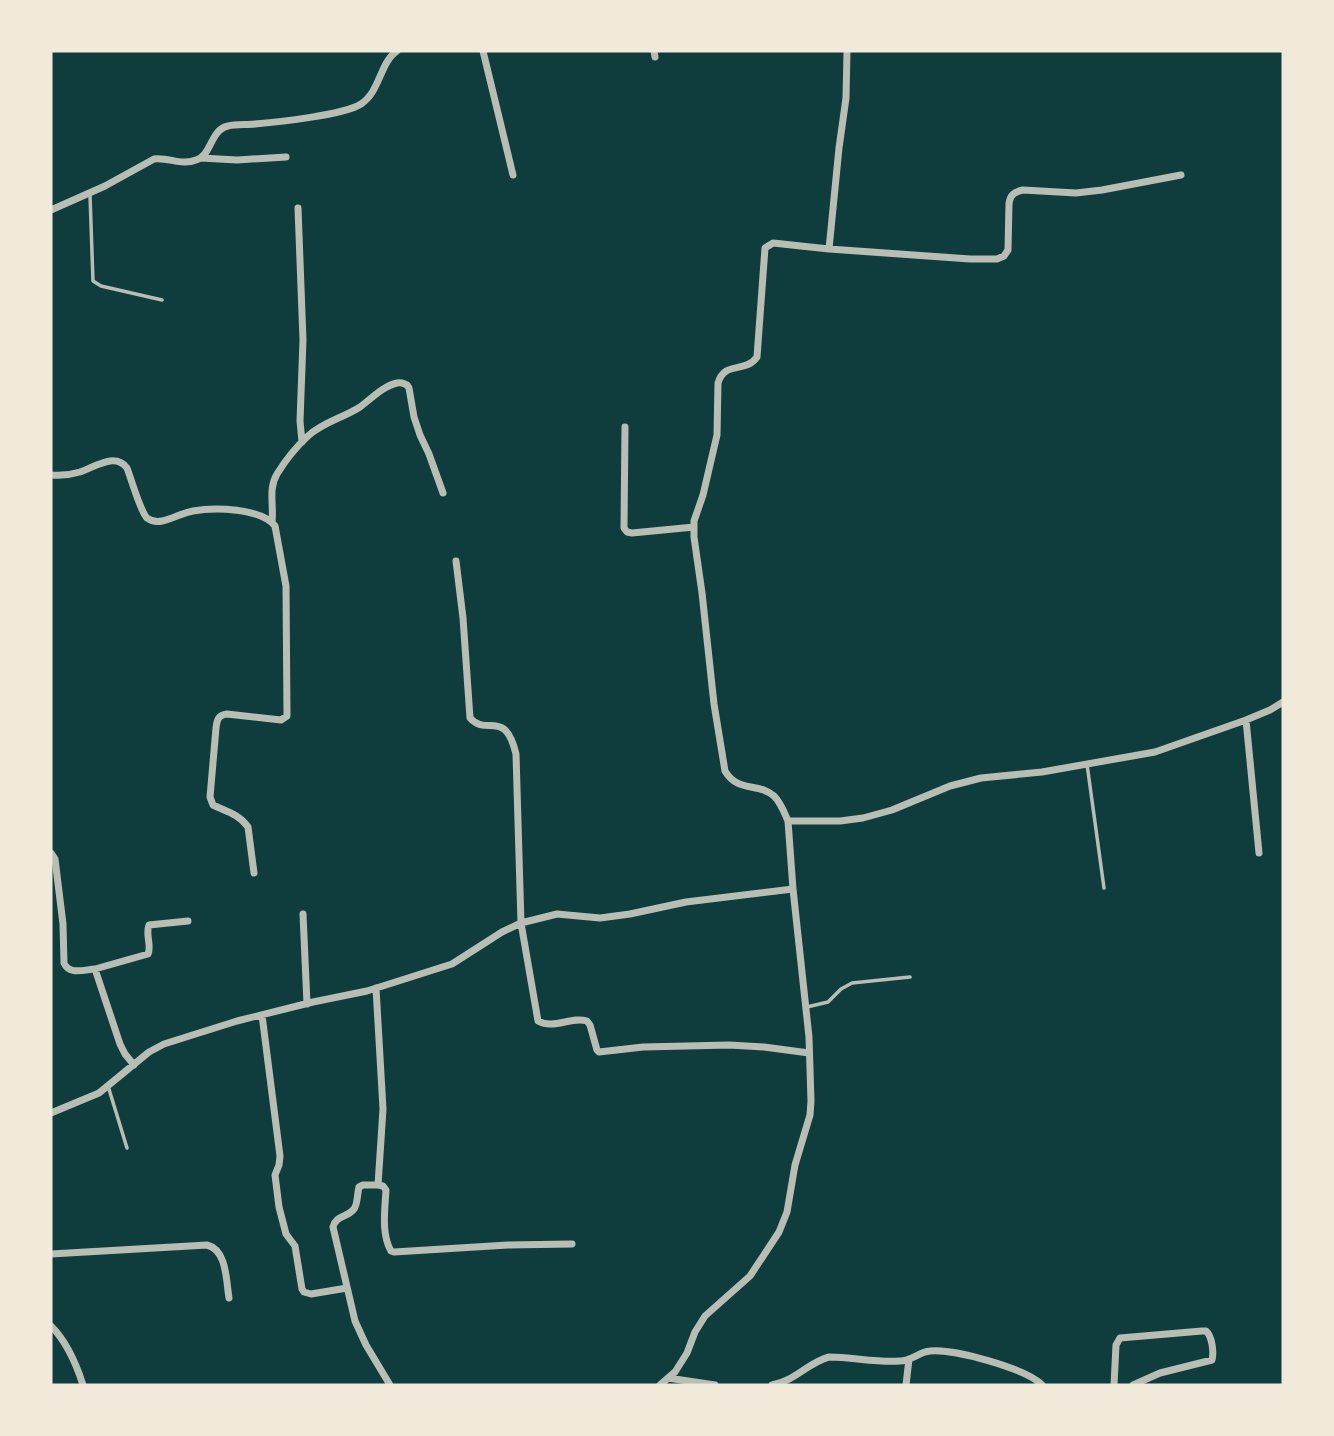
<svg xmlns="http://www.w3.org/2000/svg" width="1334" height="1436" font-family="'Exo 2',sans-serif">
<rect width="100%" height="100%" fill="#0f3d3e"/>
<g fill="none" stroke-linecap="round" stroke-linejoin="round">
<path stroke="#b8beb3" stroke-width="3.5" d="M90,195L93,281L101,286L162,300
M1087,764L1104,888
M807,1007L828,1002L841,989L852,983L910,977
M108,1086L127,1148"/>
<path stroke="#b8beb3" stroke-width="7" d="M483,51L513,175
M654,51L655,57
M201,158L237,160L286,157
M298,208L303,340L300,421L302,442
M51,210L105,186L154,159C168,157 182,166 196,160C212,155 210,130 228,126C236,124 246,125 255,124C278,122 344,115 361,104C380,92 380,62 397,51
M829,249L970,259H997L1004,256L1008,250L1009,204C1010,195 1014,192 1023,190L1076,193L1102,190L1181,175
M625,427L624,528L627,532L632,533L694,527
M51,475C61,476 70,475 80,472C95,467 115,452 127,468C131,478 140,511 147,518C151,521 157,522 162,521C172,519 182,513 193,511C214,507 261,508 275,526L286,586L287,716L281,720L227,714C218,715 217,720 216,728L210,797L213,805C225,811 239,814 248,827L254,873
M272,522C274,506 268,489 277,474C285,461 296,447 308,436C323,422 343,418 360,407C371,399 383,386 397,383C402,382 402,383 407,385L409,388L414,417L420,435L429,454L443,493
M456,561L463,618L470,718C487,737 505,708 516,754L521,923L538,1021C554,1030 571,1016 587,1021L590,1025L597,1050L599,1052L643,1047L729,1045L764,1047L809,1053
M1246,720L1259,853
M788,821C784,812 781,803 774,796C758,782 738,793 725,771L714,704L702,593L694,537V521L703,495L717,435L718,383C725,360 745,374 757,357L765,248L773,243L829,249L839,148L846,98L847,51
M51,853L55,859L63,924L64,963C69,975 83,970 95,969L120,1044L125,1054L134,1065
M303,914L307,1004
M95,969L148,954C152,945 145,935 149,925L188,921
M376,988L383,1109L378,1185H363L359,1187C357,1194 358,1204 354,1209C347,1218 336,1215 333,1227L355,1321L366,1345L390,1385
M262,1015L280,1156L279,1165L275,1175L279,1207L286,1234L295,1246L302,1289L304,1292L311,1294L347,1288
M51,1113L99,1093L149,1052L164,1044L237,1021L313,1002L367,991L452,964L502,932L521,923L557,914L600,918L630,914L686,902L793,889L788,821H840L863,818L892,810L950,786L981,778L1042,772L1155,752L1246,720L1270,710L1283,702
M378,1185L383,1186L386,1190C385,1209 381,1234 391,1251L394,1252L508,1245L572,1244
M51,1254L207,1245C227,1250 226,1280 229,1298
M51,1326C67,1342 76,1363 83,1385
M668,1378L715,1385
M660,1385L675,1372L687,1353L695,1332L705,1316L750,1276L779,1232L787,1212L795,1165L810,1115L811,1101L809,1037L793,889
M772,1385C797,1380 807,1363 829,1357C852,1357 878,1363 900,1361C911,1361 919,1352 930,1351C953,1348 1027,1369 1042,1385
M906,1385L909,1359
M1114,1385L1116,1345L1120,1338L1202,1331H1206C1212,1336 1214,1352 1212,1360L1160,1373L1133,1385"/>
</g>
<rect width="1334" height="1436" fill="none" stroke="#f1e9da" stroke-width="105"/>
</svg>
